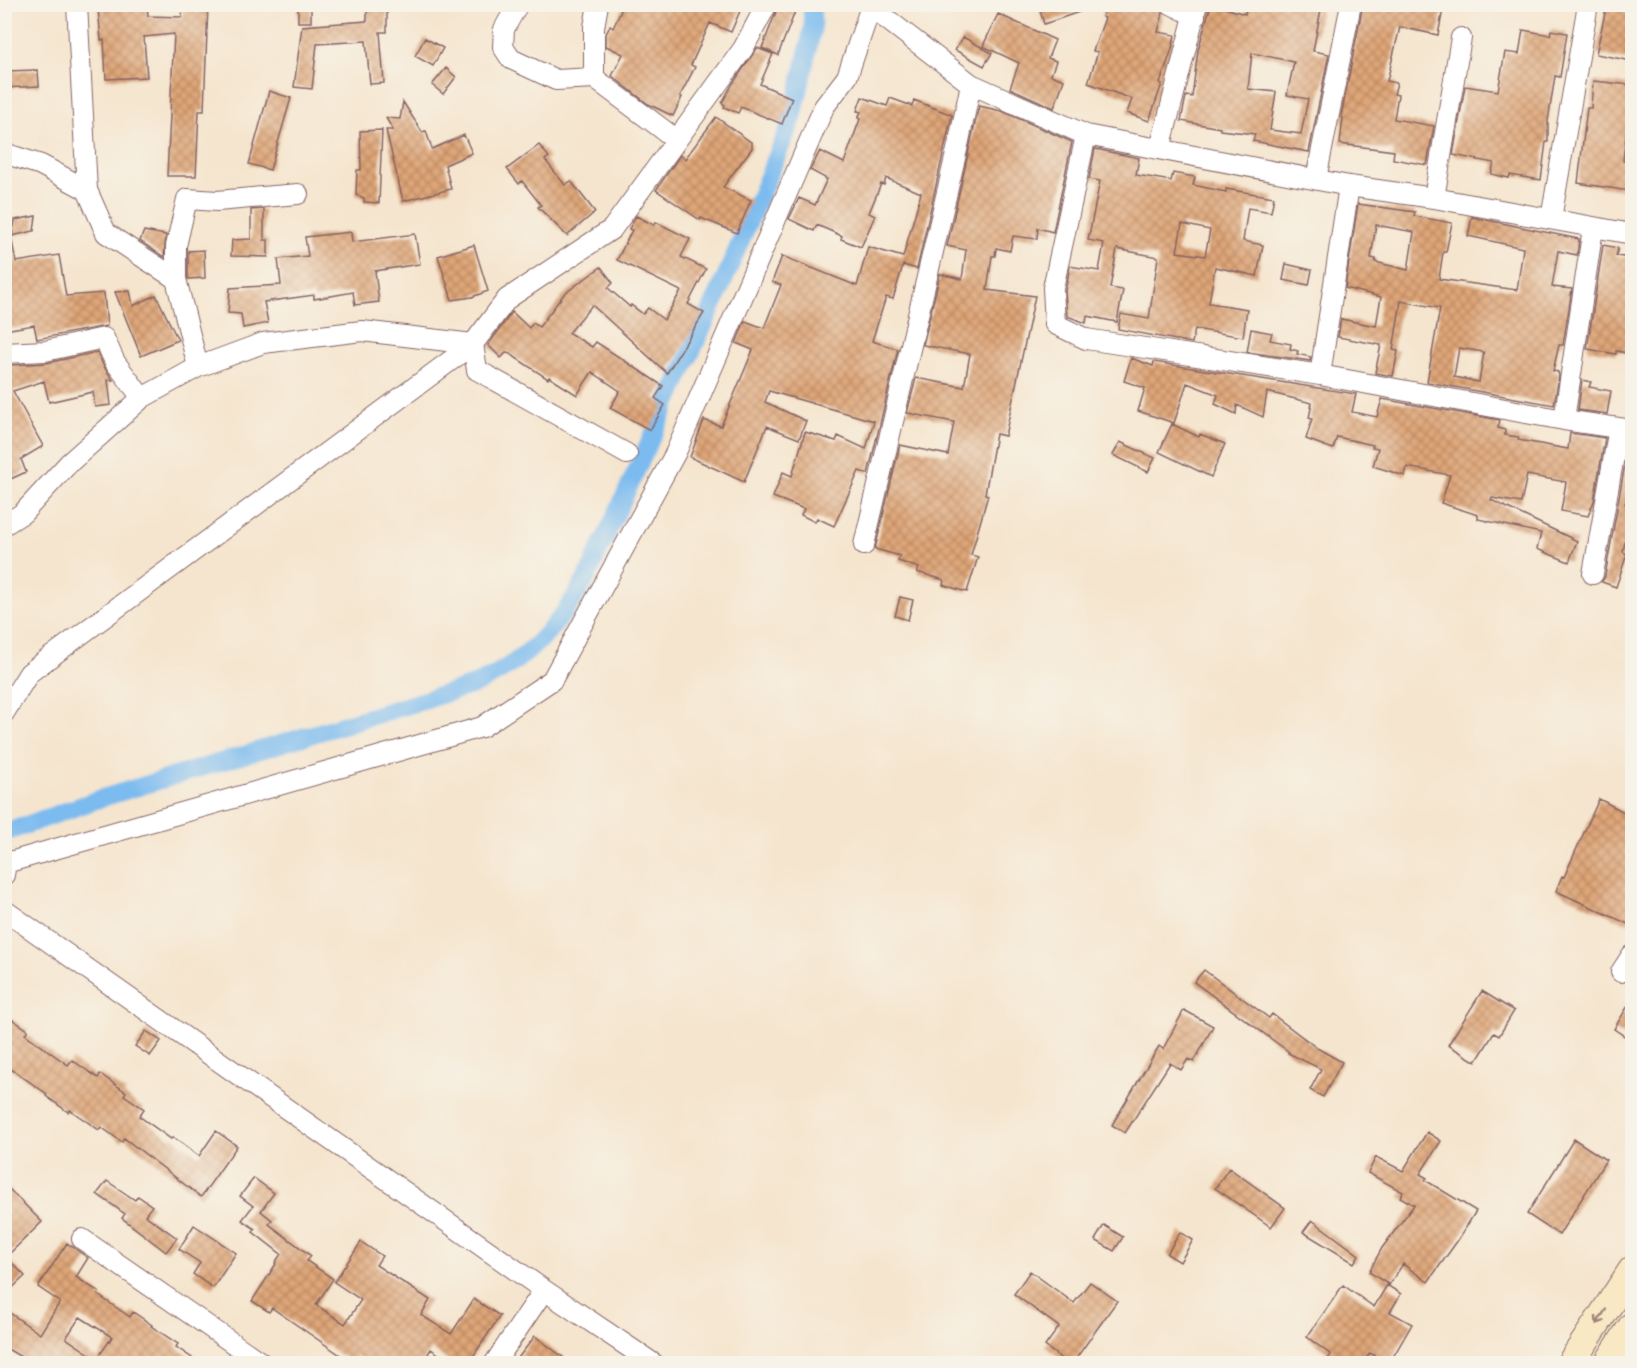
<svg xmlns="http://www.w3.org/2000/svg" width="1637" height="1368" font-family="Delius,sans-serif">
<defs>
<pattern id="building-cross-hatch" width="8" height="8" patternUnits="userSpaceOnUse" patternTransform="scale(1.5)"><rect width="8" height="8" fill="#dfa678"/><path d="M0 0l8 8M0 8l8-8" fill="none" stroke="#b78763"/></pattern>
</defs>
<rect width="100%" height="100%" fill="#f7f3e8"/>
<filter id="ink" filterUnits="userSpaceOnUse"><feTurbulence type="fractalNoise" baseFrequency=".0167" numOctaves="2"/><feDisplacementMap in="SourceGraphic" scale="12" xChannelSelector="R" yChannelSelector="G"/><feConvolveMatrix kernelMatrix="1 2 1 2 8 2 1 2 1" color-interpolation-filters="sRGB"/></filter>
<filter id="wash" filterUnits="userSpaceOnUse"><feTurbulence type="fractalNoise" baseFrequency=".008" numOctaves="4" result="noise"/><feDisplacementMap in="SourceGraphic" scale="24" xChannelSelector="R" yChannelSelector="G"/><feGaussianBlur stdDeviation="1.35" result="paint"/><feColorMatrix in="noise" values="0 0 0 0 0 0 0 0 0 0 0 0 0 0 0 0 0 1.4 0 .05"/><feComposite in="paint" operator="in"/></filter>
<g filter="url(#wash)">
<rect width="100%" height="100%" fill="#f5e5ce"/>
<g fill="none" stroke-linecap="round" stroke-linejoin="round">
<path stroke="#7cbbef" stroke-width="18" d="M4,833L102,798L474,685C526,662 558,627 586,579L716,299L793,118L813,26L811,4"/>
</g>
<g id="blocks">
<path fill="url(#building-cross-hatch)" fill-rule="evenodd" d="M133,4H147L148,16L182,17V4H208L204,111H199L196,176H167L174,34L144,37L147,77L106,79L104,40H101L98,8Z
M298,4H311V22H298Z
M367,4H387V32H380L384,83L370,84L366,41L317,44L312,89L294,87L302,26L367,21Z
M624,4H743L731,32L710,23L691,65L695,67L680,96L682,97L673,116L648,104L612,76L623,54L606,46V34L610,26L613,28Z
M779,4H798L778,55L762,48Z
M1038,4H1094V7L1044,24Z
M1106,4H1159L1163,13L1158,32L1175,35L1172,49L1160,83L1162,84L1149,121L1127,113L1132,99L1088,83L1098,52L1093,51L1105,18L1102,17Z
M1211,4L1245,14L1247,4H1322L1313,51L1329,54L1309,152L1253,141L1255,134L1220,130V128L1181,121L1186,96L1192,97L1198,50ZM1252,53L1294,62L1287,95L1308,99L1301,134L1270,130L1276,92L1248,89Z
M1363,4H1444L1438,35L1400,27L1387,81L1397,83L1394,94L1398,95L1394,119L1434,126L1427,165L1393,159L1394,151L1340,144L1343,118L1341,117Z
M1607,4H1632V61L1596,54Z
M998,14L1055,40L1048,58L1056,61L1051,75L1064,80L1054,108L1010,88L1019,63L983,46Z
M1523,30L1550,35L1551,30L1567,33L1560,77L1555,76L1548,121V142H1546L1541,180L1510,175L1509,178L1491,174L1494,163L1453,155L1465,86L1498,91L1505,52L1519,54Z
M963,37L992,53L984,66L955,50Z
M425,38L443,48L433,66L415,56Z
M757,48L773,54L760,84L792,98L782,124L741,107L738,113L724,107L725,105L722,103L732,85Z
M446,68L456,77L443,94L432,85Z
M38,70L39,86L4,88V71Z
M1593,81L1632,85L1623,161L1632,163L1629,191L1578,183L1587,108H1591Z
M269,91L291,98L270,170L249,164Z
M862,97L887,106L890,98L912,106L914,100L952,115L917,269L903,265L893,299L886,297L872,341L898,349L868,474L859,471L834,526L817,518L815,522L801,515L804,509L773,497L783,472L792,476L805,432L836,441L838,436L866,449L874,421L769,391L765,402L806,421L799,439L767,426L744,482L690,457L704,420L721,426L753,350L736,343L745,321L764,328L781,285L772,282L782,256L857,286L868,247L903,257L921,193L886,178L884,185L881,184L869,213L875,216L861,247L841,239L842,236L817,225L814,231L789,219L799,198L815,205L827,179L810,170L820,151L844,163L860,119L858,118L861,112L857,111Z
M403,102L422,132L426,131L432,149L464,135L472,153L445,165L451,189L403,201L386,130H393L386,118L400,119Z
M979,106L1002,111L1072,142L1053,232L1038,228L1037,239L1013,236L1010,251L996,248L995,256H992L987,290L1035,296L1005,436L996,434L985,494L988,495L971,555L978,557L967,592L943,585L944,580L917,572L919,568L898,561L900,556L875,549L900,445L948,455L954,422L907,413L916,378L964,387L970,354L923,345L940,274L962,279L966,250L947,246Z
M716,117L752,143V148L723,187L751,200L737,233L701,218L700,220L656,190L680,155L685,159Z
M382,130L379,203L364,202V198L356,195L357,170H361L360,131Z
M539,145L549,157L545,160L565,185L571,181L595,212L567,236L538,207L541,205L522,181L519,184L507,169Z
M1095,149L1139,158L1136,175L1171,181L1173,173L1195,177L1193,185L1226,192V189L1274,197L1271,212L1248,208L1243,241L1263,245L1257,276L1215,267L1209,303L1247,309L1243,337L1195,329L1192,343L1118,329L1121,314L1149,319L1158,257L1117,249L1110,288L1123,290L1117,322L1087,316L1086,323L1067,316L1065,291L1070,266L1099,271L1104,243L1088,240L1100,181L1089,179ZM1182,224L1210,230L1205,256L1177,252Z
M1358,204L1415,212L1414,216L1452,223L1446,252H1443L1439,279L1517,290L1523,248L1468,236L1472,217L1579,239L1577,255L1558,251L1552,287L1572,289L1563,345H1559L1553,371L1558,372L1559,376L1554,405L1427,382L1440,308L1401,301L1393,350L1398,351L1393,376L1375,373L1381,345L1338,337L1341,319L1376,326L1381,297L1345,288ZM1376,225L1414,232L1408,270L1375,262L1376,259L1371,258ZM1459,348L1484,352L1479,382L1454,377Z
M264,209V240H268V257L231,256L232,240L251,239V210Z
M36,216L34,231L12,236L15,220Z
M636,216L654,225L656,222L690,239L681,257L706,269L688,304L704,313L667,373L592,305L569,333L592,347L596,342L663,386L655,398L665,405L650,430L610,408L620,391L592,372L577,395L549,377L548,379L507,352L501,358L488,345L512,312L529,328L533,323L539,327L564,294L601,267L613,283L608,288L630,307L631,305L643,314L648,308L664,320L681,291L617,260L632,230L629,229Z
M144,231L166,235L164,257L140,241Z
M351,232L352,242L415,234L420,264L375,271L379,302L355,305L353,292L314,299V295L264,302L268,323L243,328L241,314L228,313L230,288L281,285L278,259L308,256L305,237Z
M4,236H11L16,262L59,255L66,296L104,293L107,326L37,339L34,325L4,330Z
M474,245L488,291L472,297L452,300L438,256Z
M1603,245L1618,248L1616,256L1632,258V354L1616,351V354L1587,349Z
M204,250L205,278L188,279V251Z
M1286,264L1312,270L1309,285L1283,280Z
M130,291L133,306L156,295L178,340L141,356L115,292Z
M1251,329L1272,333L1270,340L1291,344L1290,349L1298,351L1297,354L1311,357L1310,361L1247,352Z
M97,352L104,367L113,380H108L111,405L95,407L93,392L49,402L44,381L13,391L43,446L21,459L26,472L4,482V367L12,365L47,363Z
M1131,358L1153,366L1154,362L1356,394L1352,412L1377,417L1382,399L1500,420L1498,428L1505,430V435L1519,437L1518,440L1568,449L1570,433L1605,438L1594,501L1588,516L1561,511L1566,482L1527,475L1521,503L1492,498L1491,500L1577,541L1569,562L1537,549L1541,533L1478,519V515L1441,503L1450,475L1407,467L1405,476L1373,466L1378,448L1372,447L1373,445L1337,437L1333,449L1306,439L1312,419L1309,418L1312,403L1267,392L1263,417L1237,405L1236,414L1215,404L1218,395L1187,383L1174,423L1138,411L1145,388L1124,381Z
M1582,380L1591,382L1589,387L1611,391L1607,414L1578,410Z
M1172,424L1199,437L1200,434L1225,444L1211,477L1159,452Z
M1120,442L1155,458L1148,472L1113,455Z
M1629,442H1632V477H1630L1625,504L1632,506L1623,552L1627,554L1616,587L1602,582L1605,576Z
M900,597L913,600L908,620L895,616Z
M1599,799L1632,816V913L1628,924L1556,891L1562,876L1564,877Z
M1204,970L1269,1018L1272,1014L1317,1048L1342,1062L1323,1097L1310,1090L1321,1069L1288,1053L1289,1052L1194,982Z
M1482,991L1514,1011L1499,1036L1494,1033L1476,1062L1448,1045Z
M1632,999V1041L1614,1029Z
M1184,1010L1213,1026L1194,1062L1188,1059L1181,1070L1170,1063L1125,1133L1112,1125L1159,1046L1163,1049Z
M4,1014L28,1030L25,1034L68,1065L72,1060L98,1078L100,1074L126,1092L124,1095L144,1109L139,1116L171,1139L173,1137L199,1156L216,1131L237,1146L201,1197L124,1138L122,1142L101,1127L99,1130L70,1110L68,1112L46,1096L47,1094L4,1064Z
M146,1031L161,1041L150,1056L135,1046Z
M1427,1132L1441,1141L1420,1174L1427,1178L1425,1180L1476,1211L1458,1240L1428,1282L1403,1264L1389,1285L1369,1272L1382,1248L1414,1205L1400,1197L1403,1192L1368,1173L1376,1157L1403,1171Z
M1574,1139L1606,1160L1559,1235L1527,1214Z
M1229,1168L1285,1208L1271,1227L1215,1188Z
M254,1178L274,1193L261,1211L272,1220L269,1224L311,1256L307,1261L333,1279L316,1305L345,1324L361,1300L334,1282L361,1242L382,1256L376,1265L430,1300L421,1315L451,1334L474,1299L500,1316L468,1364H453L431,1349L422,1364H368L357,1356L352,1363L272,1308L269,1312L252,1301L276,1264L275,1263L281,1254L253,1232L255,1229L242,1220L253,1206L240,1196Z
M107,1181L135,1200L138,1196L152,1206L145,1215L177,1238L166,1252L122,1218L125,1214L97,1194Z
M4,1184L42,1222L6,1257L25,1276L4,1296Z
M1312,1220L1359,1255L1354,1263L1303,1232Z
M194,1225L236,1253L213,1288L193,1274L200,1263L179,1249Z
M1104,1225L1123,1237L1114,1251L1095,1240Z
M1180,1232L1193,1240L1180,1262L1167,1254Z
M67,1243L88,1258L76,1277L99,1292L98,1295L130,1317L133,1312L152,1325L151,1326L178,1344L176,1347L201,1364H33L4,1347V1309L40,1334L60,1302L38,1287ZM80,1317L112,1337L97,1359L66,1338Z
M1030,1271L1074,1303L1090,1282L1117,1301L1072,1364H1068L1045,1346L1059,1327L1014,1294Z
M1343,1285L1374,1307L1387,1285L1401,1294L1390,1312L1412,1324L1389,1364L1370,1353L1362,1364H1335L1328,1359L1331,1355L1307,1337Z
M535,1336L572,1364H525L518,1358Z"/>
</g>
</g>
<g filter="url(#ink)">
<use href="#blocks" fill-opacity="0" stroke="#866464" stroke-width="1.5"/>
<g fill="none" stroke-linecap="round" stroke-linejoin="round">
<defs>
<path id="street" d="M77,4L87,190
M518,4L504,29L503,47L511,59L556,80L594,78L677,140
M867,4L971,84L1086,135L1349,186L1434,198L1632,234
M1171,4L1195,16
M594,78V27L598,4
M1086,135L1053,288L1055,324L1086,339L1320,375L1564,420L1632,430
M1160,149L1197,4
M4,153L41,165L87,190L106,233L176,279
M1316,179L1351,4
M1434,198L1461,38
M1551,219L1588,4
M4,353L45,351L104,338L115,362L142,398
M198,367L176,279V246L187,199L217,201L298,194
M1320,375L1349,186
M1564,420L1593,228
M4,525L23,513L69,463L142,398L198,367L263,343L362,331L473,344L477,370L627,454
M864,545L959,141L971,84
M1593,574L1619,428
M4,713L29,673L473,344L507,299L612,229L743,49L767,4
M4,875L6,863L482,727L552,680L676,452L824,107L847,77L871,6
M4,910L544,1290L654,1364
M1621,972L1632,955
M82,1239L263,1364
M494,1364L544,1290"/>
<path id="secondary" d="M1570,1364L1632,1270
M1607,1364L1632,1326"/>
</defs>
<use href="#street" stroke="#866464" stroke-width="22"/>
<use href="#secondary" stroke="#866464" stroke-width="29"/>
<use href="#street" stroke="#fff" stroke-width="20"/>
<use href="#secondary" stroke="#f8e8c3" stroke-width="27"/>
</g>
<defs><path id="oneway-shaft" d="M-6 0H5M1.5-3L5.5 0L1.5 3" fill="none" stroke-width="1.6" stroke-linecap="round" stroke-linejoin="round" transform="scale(1.5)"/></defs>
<use stroke="#a18477" href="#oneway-shaft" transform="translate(1601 1317) rotate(123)"/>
</g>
<rect width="1637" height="1368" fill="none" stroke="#f7f3e8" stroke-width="24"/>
</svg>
